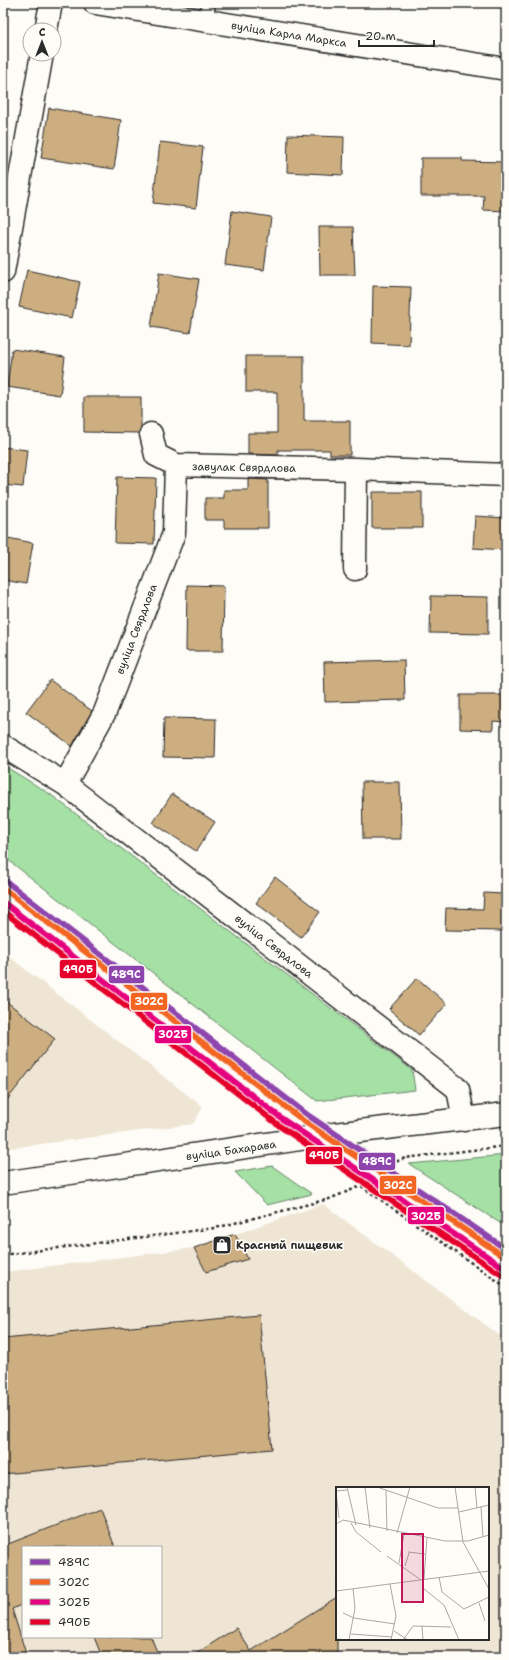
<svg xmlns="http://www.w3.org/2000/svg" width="509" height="1660" font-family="'Shantell Sans',sans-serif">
<rect width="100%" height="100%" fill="#fdfcf7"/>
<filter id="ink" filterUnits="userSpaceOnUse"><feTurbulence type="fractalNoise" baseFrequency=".025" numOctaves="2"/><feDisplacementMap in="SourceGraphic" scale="8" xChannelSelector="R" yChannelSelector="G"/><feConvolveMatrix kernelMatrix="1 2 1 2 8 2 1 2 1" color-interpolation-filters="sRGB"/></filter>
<g filter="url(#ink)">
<path fill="#efe5d4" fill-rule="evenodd" d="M474,3H506V10Z
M3,952L203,1107L193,1124L3,1149Z
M323,1204L506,1340V1657H3V1272L194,1248ZM337,1488H488V1639H337ZM23,1547H161V1637H23Z"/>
<path fill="#a5e0a5" stroke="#688668" d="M3,765L50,794L412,1070L415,1090L317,1101L3,856Z
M506,1155V1227L409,1164Z
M272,1166L312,1194L267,1205L235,1172Z"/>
<path fill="#cdae81" stroke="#2b2b2b" d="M49,108L121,120L114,169L41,158Z
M288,135L344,137L343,175L287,172Z
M160,142L203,147L196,208L153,203Z
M421,158H462V161L506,162V211L483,210L484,196H421Z
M232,211L271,217L264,270L225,265Z
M319,227H353L355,275H320Z
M27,270L80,282L72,318L19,307Z
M159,273L199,279L190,333L151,327Z
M373,286L411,287L409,345L372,343Z
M12,349L65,357L60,395L7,387Z
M246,356H304V421H350V455H330V450H278V455L248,454V433H277V392H246Z
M84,397H141V427L139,433L84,432Z
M3,447L27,450L23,487L3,485Z
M117,477L156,478L154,544L115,543Z
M248,479L268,480V528H224V520H205V498H224V490H248Z
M372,492H422V528H372Z
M475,516L506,518V550L473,548Z
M3,537L33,543L26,584L3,580Z
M187,585L224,586L223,651H186Z
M431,596L488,597V634L430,633Z
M404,660L405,700L325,702L324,662Z
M50,680L92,711L72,746L26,712Z
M460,695H506V722L493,721V730L460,729Z
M164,718L216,719L215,758L163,757Z
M362,782H400L401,839H363Z
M172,794L215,822L196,851L153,823Z
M275,877L320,912L301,937L256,903Z
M484,893L504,894L503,931L445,930L446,908L483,909Z
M417,978L447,1004L419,1035L389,1009Z
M3,999L55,1039L3,1105Z
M235,1234L248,1259L206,1272L194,1248Z
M259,1315L272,1449L3,1474V1339Z
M100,1508L115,1547H23V1604L12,1609L27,1657H3V1546Z
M337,1597V1657H191L236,1628L251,1651Z
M94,1637H151L159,1657H102Z"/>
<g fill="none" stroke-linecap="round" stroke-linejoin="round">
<defs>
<path id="lane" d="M207,21L208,3"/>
<path id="street" d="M46,30L51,3
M3,272L42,54
M151,434L156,455L176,465L356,469L506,475
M355,569L356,469
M3,746L65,784L458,1089L464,1120
M65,784L105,712L174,533L176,465"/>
<path id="secondary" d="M95,3L506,69"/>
<path id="primary" d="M3,1183L334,1134L506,1114"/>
</defs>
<use href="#lane" stroke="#2b2b2b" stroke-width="16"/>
<use href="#street" stroke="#2b2b2b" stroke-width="25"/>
<use href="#secondary" stroke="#2b2b2b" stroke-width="25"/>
<use href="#primary" stroke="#2b2b2b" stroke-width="25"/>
<path stroke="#2b2b2b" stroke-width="2.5" stroke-dasharray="3 3" stroke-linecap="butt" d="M506,1146L405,1158L383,1167L374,1180L361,1186L506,1287
M3,1255L215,1228L329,1199L361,1186"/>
<use href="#lane" stroke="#fdfcf7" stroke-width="13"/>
<use href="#street" stroke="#fdfcf7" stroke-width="22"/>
<use href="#secondary" stroke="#fdfcf7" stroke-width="22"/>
<use href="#primary" stroke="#fdfcf7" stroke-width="22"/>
<defs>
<path id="rail-1" d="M3,879L309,1116L506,1249"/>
<path id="rail-2" d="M3,888L305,1122L502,1255"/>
<path id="rail-3" d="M3,902L285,1121L506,1269"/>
<path id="rail-4" d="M3,911L281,1127L502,1275"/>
</defs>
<use href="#rail-1" stroke="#fdfcf7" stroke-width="9"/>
<use href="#rail-2" stroke="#fdfcf7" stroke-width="9"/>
<use href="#rail-3" stroke="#fdfcf7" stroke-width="9"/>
<use href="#rail-4" stroke="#fdfcf7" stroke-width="9"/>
<use href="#rail-1" stroke="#8e44ad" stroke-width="6"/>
<use href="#rail-2" stroke="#f26522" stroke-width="6"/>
<use href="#rail-3" stroke="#e5007d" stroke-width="6"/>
<use href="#rail-4" stroke="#e4002b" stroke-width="6"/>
</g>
</g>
<defs>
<symbol id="shop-square" viewBox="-11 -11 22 22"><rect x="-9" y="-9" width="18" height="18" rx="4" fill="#2b2b2b" stroke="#fdfcf7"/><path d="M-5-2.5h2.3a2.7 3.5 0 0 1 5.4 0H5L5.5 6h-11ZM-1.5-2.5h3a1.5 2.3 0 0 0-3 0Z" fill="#fff"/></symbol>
</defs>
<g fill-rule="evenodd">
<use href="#shop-square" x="211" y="1234" width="22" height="22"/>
</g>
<g text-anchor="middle" stroke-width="3.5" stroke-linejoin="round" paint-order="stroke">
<g font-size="11" fill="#2b2b2b" stroke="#fdfcf7">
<text transform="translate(289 34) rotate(9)" y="4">вуліца Карла Маркса</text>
<text transform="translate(244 467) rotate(1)" y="4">завулак Свярдлова</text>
<text transform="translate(136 629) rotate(-69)" y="4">вуліца Свярдлова</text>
<text transform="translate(274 946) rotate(38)" y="4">вуліца Свярдлова</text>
<text transform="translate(231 1150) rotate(-8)" y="4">вуліца Бахарава</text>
</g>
<g font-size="11" font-weight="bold" fill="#2b2b2b" stroke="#fdfcf7" text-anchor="start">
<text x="236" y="1249">Красный пищевик</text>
</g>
</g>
<g transform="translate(336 1487)">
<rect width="153" height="153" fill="#fdfcf7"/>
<path fill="none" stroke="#a9a8a5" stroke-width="1" d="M11,0L20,38M29,0L34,41M41,0L102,21H122M119,0L127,55L153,102M139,0L141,21M50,3L51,44M145,20L147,50M123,25L153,18M3,31L0,4L11,3M15,36L20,45L45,65M0,37L7,33L109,54H132L153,48M61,46L74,0M72,65L89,67M51,69L85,93M63,76L68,47M69,79L73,66M103,90L106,105L128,122L153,110M88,92L91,51M54,97L60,129L55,153M88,102L108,118L123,153M0,104L153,84M143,116L149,134M7,126L18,131L59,137M86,139L87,153M58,144L72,153M15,147L56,150M0,152L13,153M13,153L19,121L17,102M67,153L77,139L115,140"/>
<path fill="#c2185b" fill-opacity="0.15" stroke="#c2185b" stroke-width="2" d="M66,47H87V115H66Z"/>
<rect width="153" height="153" fill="none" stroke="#2b2b2b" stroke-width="2"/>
</g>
<g stroke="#fdfcf7" stroke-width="1.5">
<rect x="59" y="959" width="38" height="20" rx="4" fill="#e4002b"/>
<rect x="108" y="965" width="37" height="19" rx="4" fill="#8e44ad"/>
<rect x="130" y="992" width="38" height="19" rx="4" fill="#f26522"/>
<rect x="154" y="1025" width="38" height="19" rx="4" fill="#e5007d"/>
<rect x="305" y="1146" width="38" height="19" rx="4" fill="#e4002b"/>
<rect x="358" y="1152" width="38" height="19" rx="4" fill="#8e44ad"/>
<rect x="379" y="1175" width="38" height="20" rx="4" fill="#f26522"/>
<rect x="407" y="1206" width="38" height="19" rx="4" fill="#e5007d"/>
</g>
<g font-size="11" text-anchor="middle" font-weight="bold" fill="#fff">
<text x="78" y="973">490Б</text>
<text x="126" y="978">489С</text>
<text x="149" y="1005">302С</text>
<text x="173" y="1038">302Б</text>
<text x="324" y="1159">490Б</text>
<text x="377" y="1165">489С</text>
<text x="398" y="1189">302С</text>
<text x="426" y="1220">302Б</text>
</g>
<rect width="509" height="1660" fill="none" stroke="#fdfcf7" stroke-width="16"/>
<rect x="8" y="8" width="493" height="1644" fill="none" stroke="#2b2b2b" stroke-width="1.5" filter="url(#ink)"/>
<rect x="22" y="1546" width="140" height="92" fill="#fdfcf7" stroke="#a9a8a5"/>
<rect x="30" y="1559" width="20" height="6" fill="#8e44ad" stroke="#a9a8a5"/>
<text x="58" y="1566" font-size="12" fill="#2b2b2b">489С</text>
<rect x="30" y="1579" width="20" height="6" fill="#f26522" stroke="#a9a8a5"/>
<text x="58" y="1586" font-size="12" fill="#2b2b2b">302С</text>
<rect x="30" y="1599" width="20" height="6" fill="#e5007d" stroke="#a9a8a5"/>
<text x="58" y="1606" font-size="12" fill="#2b2b2b">302Б</text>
<rect x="30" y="1619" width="20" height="6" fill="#e4002b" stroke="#a9a8a5"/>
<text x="58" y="1626" font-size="12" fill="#2b2b2b">490Б</text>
<g transform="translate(42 42)"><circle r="19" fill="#fdfcf7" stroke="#a9a8a5"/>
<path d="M0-3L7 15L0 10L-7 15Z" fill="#2b2b2b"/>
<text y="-6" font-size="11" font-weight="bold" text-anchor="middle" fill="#2b2b2b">С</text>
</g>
<path d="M359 40v6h75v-6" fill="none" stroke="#2b2b2b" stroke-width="2"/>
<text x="365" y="40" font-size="12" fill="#2b2b2b" stroke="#fdfcf7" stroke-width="3" paint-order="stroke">20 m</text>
</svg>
